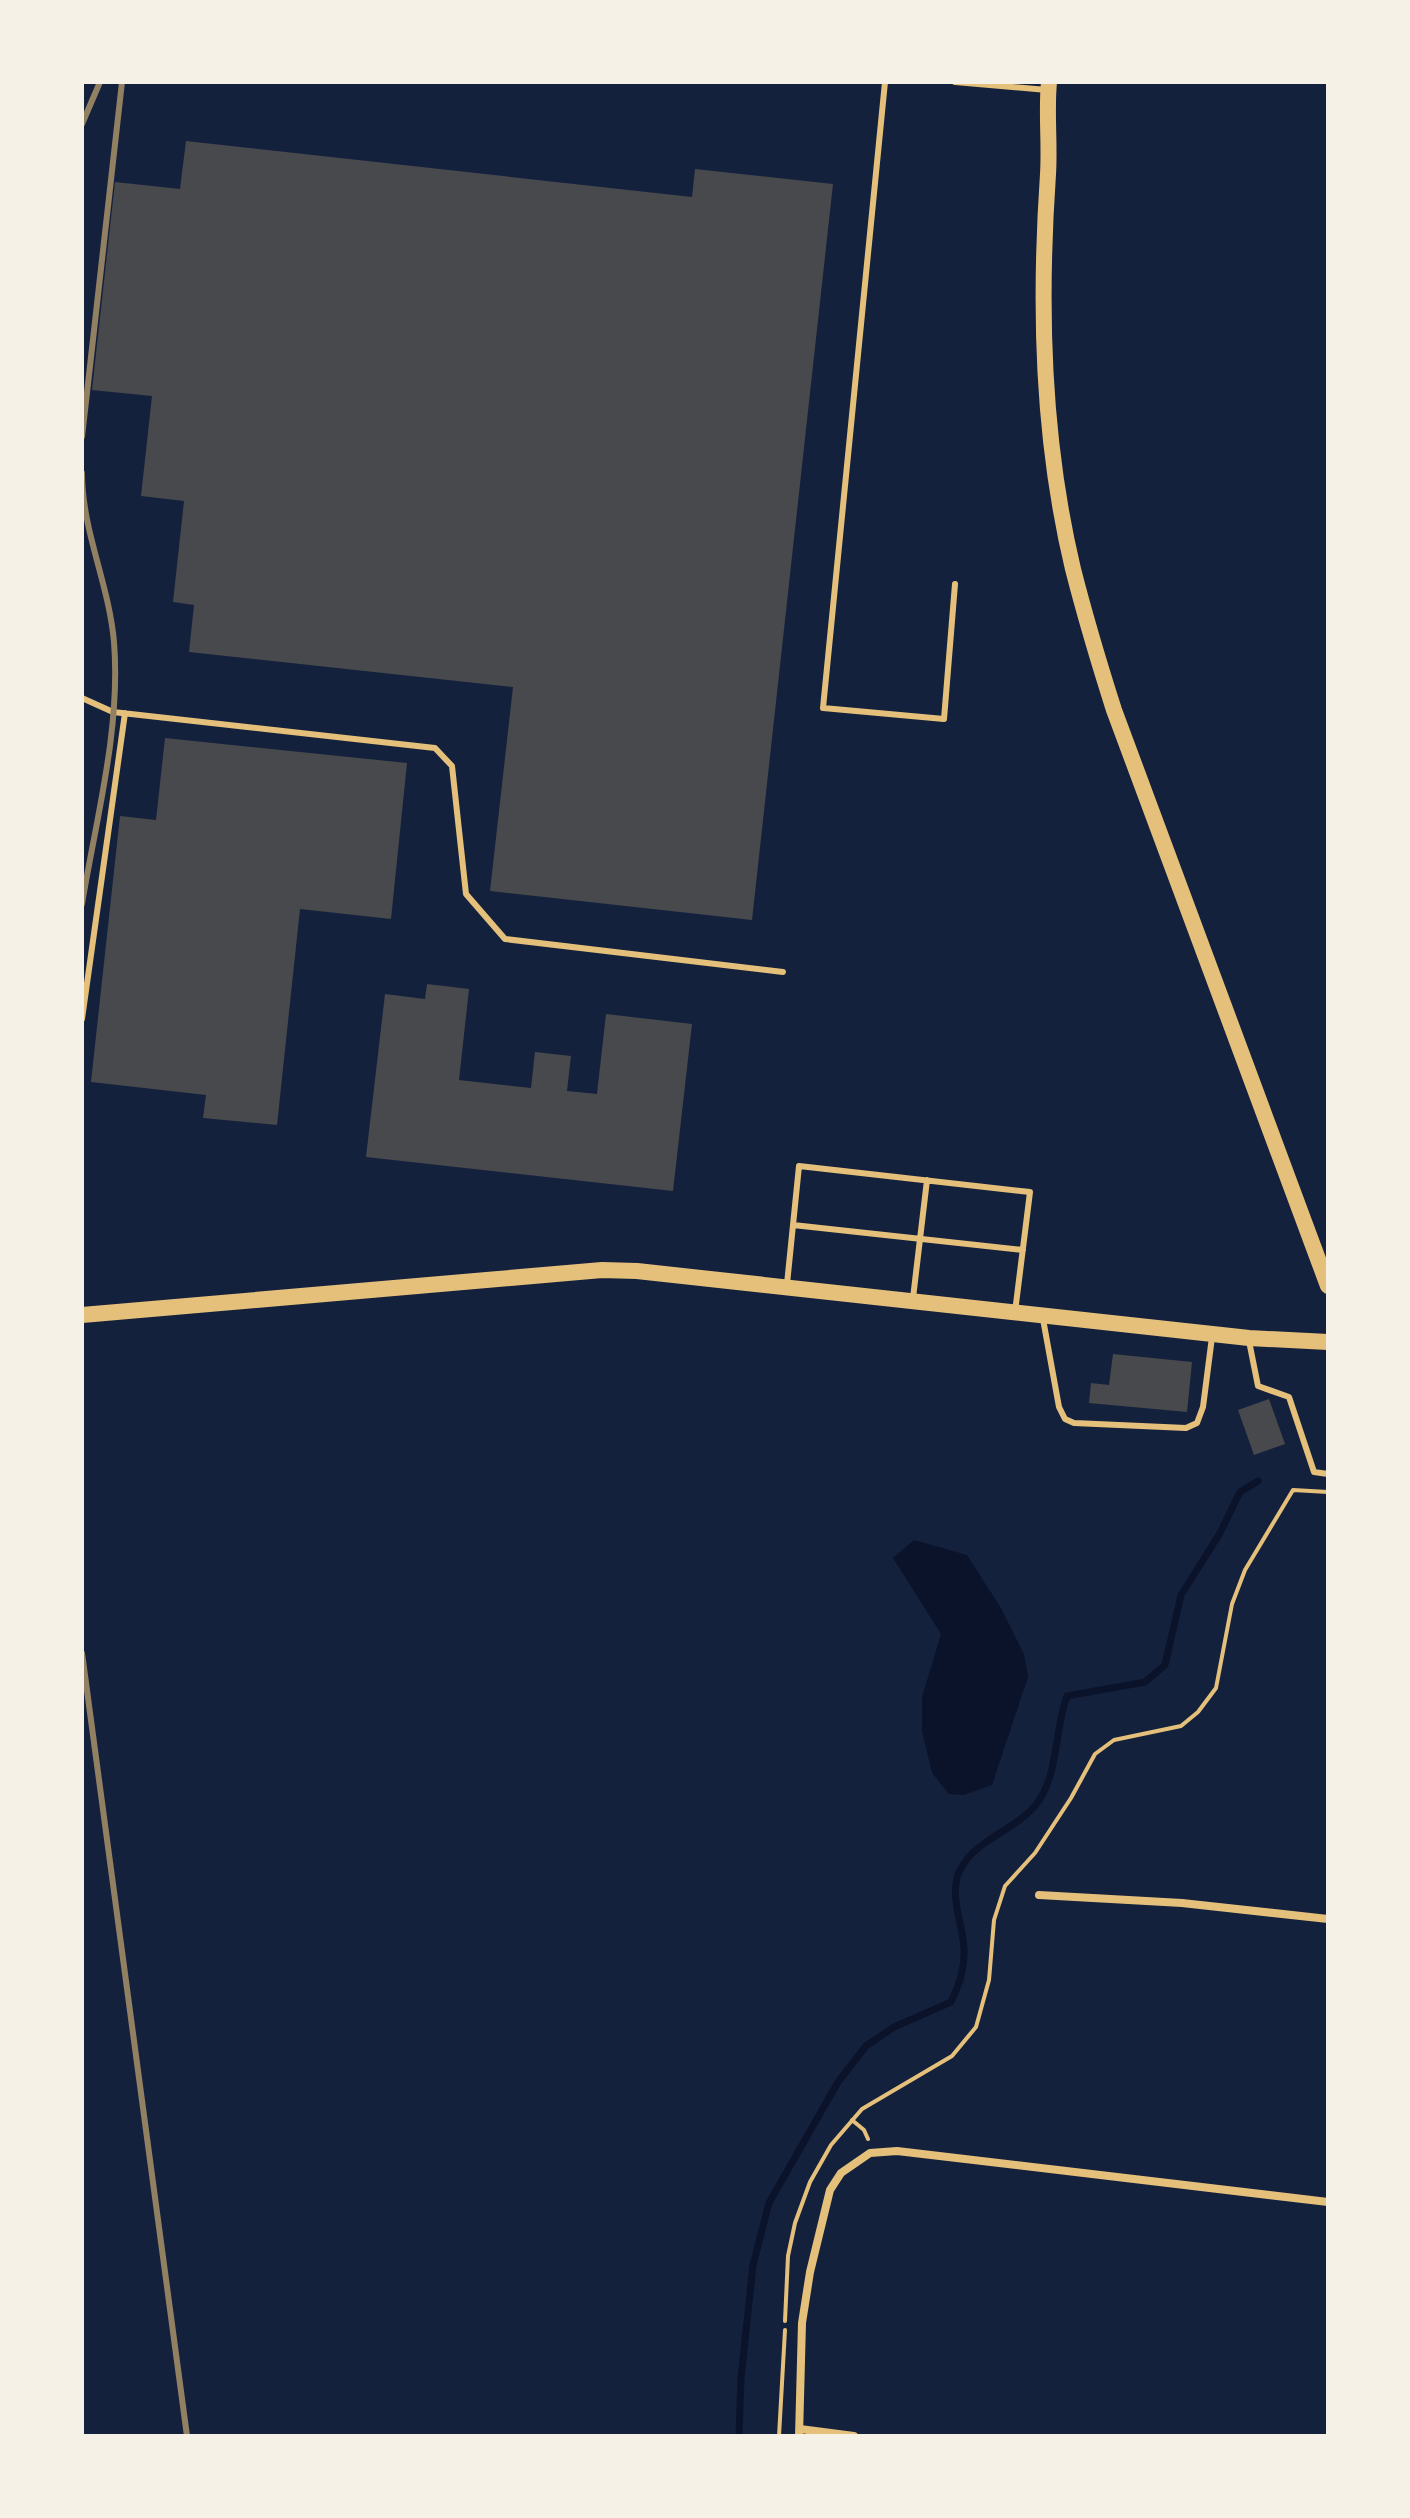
<svg xmlns="http://www.w3.org/2000/svg" width="1410" height="2518" font-family="'Roboto Serif',serif">
<rect width="100%" height="100%" fill="#14213d"/>
<path fill="#0b132b" d="M914,1540L967,1555L1001,1608L1024,1654L1028,1677L992,1785L964,1795L949,1794L932,1773L922,1731V1697L941,1634L893,1558Z"/>
<g fill="none" stroke-linecap="round" stroke-linejoin="round">
<path stroke="#0b132b" stroke-width="7" d="M739,2436L741,2378L753,2265L769,2203L838,2082L866,2046L894,2027L951,2002C959,1985 965,1969 964,1949C963,1924 948,1894 960,1870C976,1839 1012,1832 1034,1807C1059,1779 1054,1730 1067,1696L1145,1682L1165,1665L1181,1595L1220,1533L1240,1492L1258,1481"/>
</g>
<path fill="#48494c" d="M186,141L692,197L695,169L833,184L752,920L490,891L513,687L189,652L194,605L173,602L184,501L141,496L152,396L92,390L115,182L180,189Z
M165,738L407,763L391,919L300,909L277,1125L203,1118L206,1095L91,1082L120,816L156,820Z
M427,984L469,989L459,1080L531,1088L535,1052L571,1056L567,1091L597,1094L606,1014L692,1024L673,1191L366,1157L385,994L425,999Z
M1113,1354L1192,1362L1187,1412L1089,1403L1091,1383L1109,1385Z
M1269,1399L1285,1444L1254,1455L1238,1410Z"/>
<g fill="none" stroke-linecap="round" stroke-linejoin="round">
<path stroke="#e5c07b" stroke-width="4" d="M852,2120L864,2130L868,2139
M785,2321L788,2256L795,2223L810,2182L831,2145L862,2109L952,2056L976,2027L989,1980L994,1920L1005,1886L1035,1853L1071,1798L1095,1754L1114,1740L1181,1726L1198,1712L1216,1688L1232,1604L1245,1570L1293,1490L1328,1492
M779,2436L785,2330"/>
<path stroke="#e5c07b" stroke-width="6" d="M885,82L823,708L944,719L955,584
M955,82L1047,90
M82,698L113,712L435,748L452,766L466,894L505,939L783,972
M82,1019L125,713
M793,1225L1023,1250
M787,1284L799,1166L1030,1192L1015,1312
M913,1298L927,1180
M1043,1319L1059,1407L1065,1419L1074,1423L1186,1428L1197,1423L1203,1407L1212,1337
M1249,1341L1258,1386L1289,1397L1314,1472L1328,1474"/>
<path stroke="#e5c07b" stroke-width="8" d="M1039,1895L1182,1903L1328,1919
M800,2429L854,2436
M799,2436L802,2323L810,2272L830,2190L841,2173L870,2153L897,2151L1328,2202"/>
<path stroke="#e5c07b" stroke-width="16" d="M1049,82C1046,112 1050,143 1048,174C1039,306 1042,439 1073,569C1085,616 1099,663 1114,710L1328,1286
M82,1315L602,1270L637,1271L1249,1338L1328,1342"/>
<path stroke="#918062" stroke-width="6" d="M82,124L100,82
M82,437L122,82
M82,473C82,531 109,584 114,642C121,729 96,819 82,904
M82,1653L187,2436"/>
</g>
<rect width="1410" height="2518" fill="none" stroke="#f6f1e7" stroke-width="168"/>
</svg>
